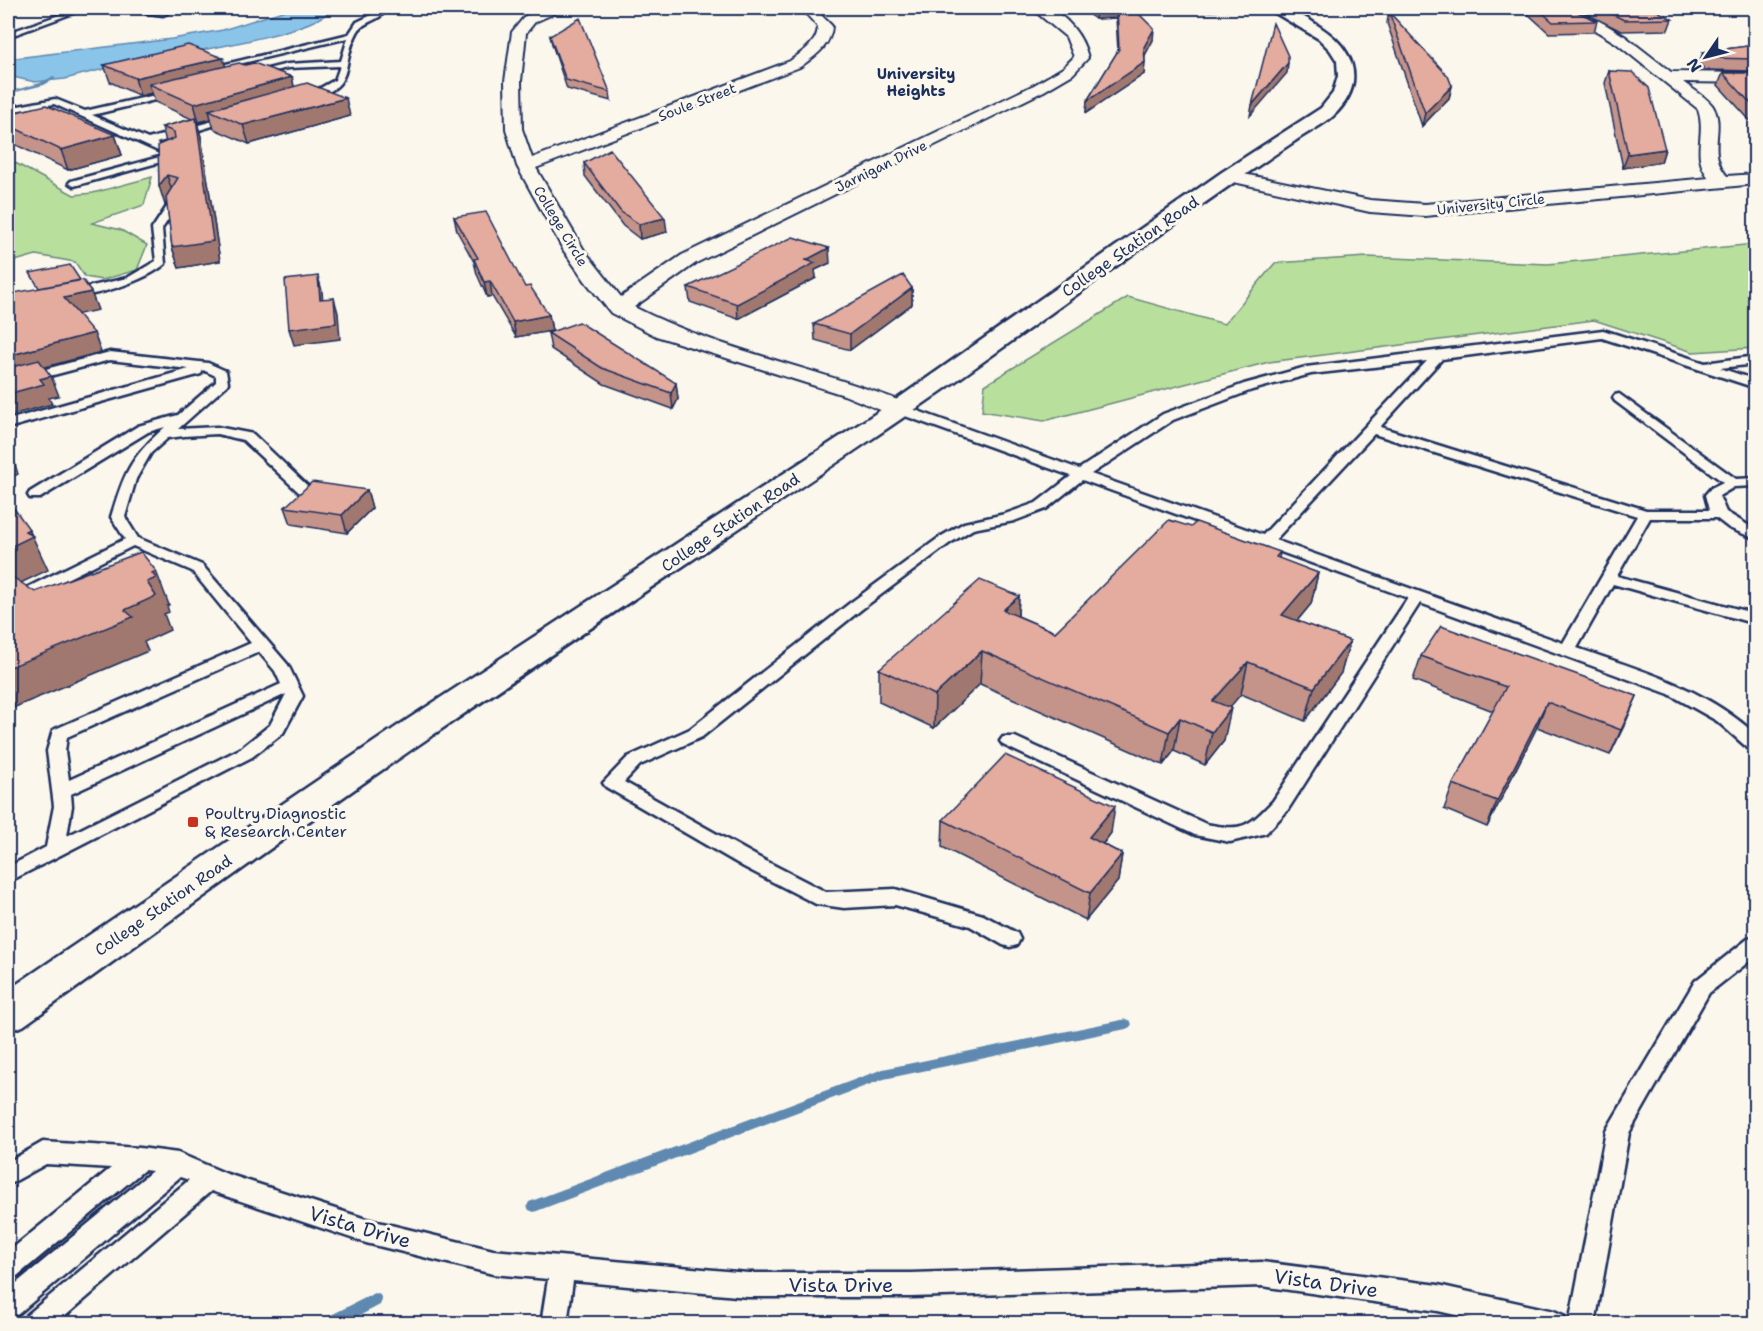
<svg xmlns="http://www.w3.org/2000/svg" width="1763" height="1331" font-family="'Shantell Sans',sans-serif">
<rect width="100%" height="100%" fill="#fbf7ec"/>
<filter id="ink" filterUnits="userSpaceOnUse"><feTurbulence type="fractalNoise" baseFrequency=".0167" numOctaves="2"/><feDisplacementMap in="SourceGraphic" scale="12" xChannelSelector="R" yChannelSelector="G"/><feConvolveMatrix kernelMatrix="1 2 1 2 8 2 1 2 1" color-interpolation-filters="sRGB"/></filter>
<g filter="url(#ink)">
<path fill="#b8df9b" stroke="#6a877c" stroke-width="1.5" d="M8,159L74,195L93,193L152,177L144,205L92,223L121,230L147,245L137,270L102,280L85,277L75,262L36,255L8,263Z
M1755,244V348L1693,352L1594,320L1269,362L1044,421L982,411L985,385L1128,297L1224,324L1275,263L1367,257L1548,264Z"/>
<path fill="#8ac5e9" stroke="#5e89b1" stroke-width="1.5" d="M292,8L331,9C315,34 176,54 141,61C116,66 90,72 65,79L35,82L8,76V59L172,39L223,30Z"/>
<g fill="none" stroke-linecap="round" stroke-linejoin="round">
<path fill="#5e89b1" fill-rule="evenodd" d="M52,77L56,78L44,85L8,94V92L40,83Z
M1126,1019L1130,1021L1132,1024L1130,1027L1126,1029L884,1079L534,1212L529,1210L527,1206L529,1202L883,1069Z
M375,1293L380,1295L382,1300L380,1305L344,1324H321L323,1319Z"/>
<defs>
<path id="lane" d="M79,8H87L8,37V33Z
M110,8L162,11L171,8H179L163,15Z
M380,8H386C382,21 365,20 358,31C338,66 360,87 306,100L302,98L335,80L340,66L288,68L251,76L247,74L288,64L341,61L348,38L226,67L222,65L349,34L357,22L378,12Z
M173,91H176V95L92,115L148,139L235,115L239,118L156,143L179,153V157L74,186L69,183L71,181L167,155L54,104L8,112V108L55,99L85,111Z
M174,196L182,198L162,229L165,264C147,280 89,300 66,296V292L127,278L156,261L152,229Z
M1603,330L1705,363L1756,356V364L1720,368L1756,380V388L1602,338L1442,359L1380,427L1646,510H1709L1705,495L1711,488L1723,482L1615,401L1613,398L1615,395L1619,394L1736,479L1756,478V486L1734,487L1719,496L1726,512L1756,530V539L1729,528L1716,518H1650L1617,576L1756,614V624L1613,584L1577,648C1640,670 1706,688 1756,735V752L1750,750L1717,721L1669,694L1420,603L1287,811L1266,833L1259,835L1230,842L1195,835L1003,745L1000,741L1003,737H1015L1206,824C1243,831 1247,828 1273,801L1408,598L1082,480L1046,509L1014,521L973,529L950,543L862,609L702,737L640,765L624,782L758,857L826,892L895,889L983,915L1017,933L1020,939L1017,945L1010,947L1003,945L970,926L895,905L844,908L816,904L744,867L606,787L603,783L628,757L690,729L850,603L940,537L964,523L1005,514L1036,503L1071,476L894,412L893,409L894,406H904L1079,469L1163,414L1244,384L1306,367ZM1427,361L1263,535L1091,474L1173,420L1252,390L1311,374ZM1374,434L1637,516L1563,643L1275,540Z
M110,352L208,363L226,371L228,383L226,386L178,429L217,427L253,434L316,494L309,498L304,497L243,440L217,434L184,436L168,438L151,453L136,479L125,517L138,538L202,565L288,665L303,696L283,733L252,757L8,882V867L46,847L54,806L47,751L53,730L251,643L192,571L133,546L8,608V597L125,539L111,517C124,473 130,458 165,427L148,432L40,498H30L28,495L30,492L138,426L178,415L216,382V376L203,370L201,374L8,428V420L189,369L110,360L8,387V379ZM259,652L275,671L281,684L69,780L65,751L67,737ZM286,694L270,725L240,749L67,836L72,806L71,794Z
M1756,936V956L1709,993L1629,1133L1595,1324H1569L1606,1131L1610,1124L1695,981L1749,938Z
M43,1142L140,1148L178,1153L227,1174L366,1219L493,1250L748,1273H911L1262,1262L1438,1285L1554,1311L1563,1315L1567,1324H1495L1438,1311L1262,1286L911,1297H748L573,1281L567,1324H541L548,1279L493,1274L366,1243L211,1191L56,1324H23L27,1315L189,1180L180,1177L17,1315L8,1319V1290L152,1171L144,1170L17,1276L8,1279V1252L111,1168L46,1164L8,1185V1162Z"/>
<path id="street" d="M548,8H566L535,22L526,33L521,81L522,129L532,158L790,61C802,52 817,44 818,27L801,8H814L832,26C831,46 815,56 800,67L536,168L584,250L621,297L682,255L1034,85L1063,68L1074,57L1066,37L1031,8C1035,8 1041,6 1045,8C1066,13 1084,38 1088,58L1073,74L1044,91L696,263L634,307C720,351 818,368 908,404L911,409L908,414L899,416L890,414L844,395L656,336L611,313L586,282L564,251L517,166L506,129L505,81L512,32L525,16Z
M1555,8H1571L1600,21L1626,37L1671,72L1756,73V83L1683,82C1692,89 1705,96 1712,105C1727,127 1705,150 1727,176L1756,174V184L1425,216L1370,212L1229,181L1223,180L1220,176L1223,172L1229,171L1370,200L1425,204L1709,178C1690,154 1707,135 1698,109L1616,43L1590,27L1556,11Z"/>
<path id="secondary" d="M1267,8C1289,7 1305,16 1323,29C1358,53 1365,87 1332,117C1321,126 1306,133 1295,141C1162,229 1036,327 904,417C746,525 586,630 427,739C291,832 158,930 23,1026L8,1031V990L399,725L890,404L1222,172L1321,108L1333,93L1338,76L1337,61L1330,50L1319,39Z"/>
</defs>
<use href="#lane" stroke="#1b2f5e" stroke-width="5"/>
<use href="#street" stroke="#1b2f5e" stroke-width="4"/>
<use href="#secondary" stroke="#1b2f5e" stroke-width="5"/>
<use href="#lane" fill="#fbf7ec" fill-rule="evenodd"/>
<use href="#street" fill="#fbf7ec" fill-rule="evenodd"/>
<use href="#secondary" fill="#fbf7ec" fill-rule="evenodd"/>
</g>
<path fill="#c49389" stroke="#1b2f5e" stroke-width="1.5" d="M1080,8H1133L1153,40L1145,55L1144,74L1086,113L1087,101L1118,51L1116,18L1095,19Z
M1191,8H1248L1199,12Z
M1512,8H1569L1597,21L1594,32L1549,33L1528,14Z
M1575,8H1652L1672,19L1668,30L1621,31Z
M1389,12L1452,86L1449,98L1422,126L1387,23Z
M550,36L610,92L611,101L567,89L552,44Z
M1755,45V71L1705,70L1699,63L1703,52Z
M104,65L226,66L245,65L292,77L294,87L350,116L249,144L214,129L211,119L199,122L196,121L201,137L220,261L179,268L172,247L167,202L165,205L166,142L162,127L192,119L155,102L152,93L140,96L110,82Z
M1609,71L1665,149L1661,162L1623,168L1605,83Z
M1723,73H1755V126L1718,85Z
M8,114L115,135L122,155L68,170L8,141Z
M584,163L667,232L640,239L623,226L585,176Z
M454,217L525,287L549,315L552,331L516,337L492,296L487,297L477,274L474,262L457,231Z
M830,263L815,270L816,278L738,319L690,302L688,287Z
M912,288V304L850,350L815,340L814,324Z
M548,333L676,383L678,399L673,409L604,384L551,349Z
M367,490L372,508L347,533L291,524L285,507Z
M1191,527L1280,552L1279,559L1318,573L1311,604L1297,621L1350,641L1341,673L1305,721L1241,694L1229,707L1224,741L1205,765L1174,751L1163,765L980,684L934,728L879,702V669L1019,596L1018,616L1055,632Z
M1755,579V589L1752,588Z
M1421,656L1637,696L1610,755L1537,727L1487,827L1444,809L1453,784L1493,711L1413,680Z
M943,820L1111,833L1103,844L1122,854L1118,881L1086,920L942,847Z"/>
<path fill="#a0786f" stroke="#1b2f5e" stroke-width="1.5" d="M1117,8L1116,18L1095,19L1096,9Z
M1200,8H1248L1199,12Z
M1154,29L1153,40L1143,59L1144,47Z
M223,58L228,75L149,84L152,93L140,96L135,78Z
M1145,62L1144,74L1086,113L1087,101Z
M1288,63L1287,73L1250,116L1252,105Z
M292,77L296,96L209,110L211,119L199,122L194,104Z
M1452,86L1449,98L1422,126L1425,113Z
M346,98L350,116L249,144L243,125Z
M196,118L201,137L220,261L179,268L172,247Z
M115,135L122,155L68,170L61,150Z
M1665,149L1661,162L1623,168L1628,154Z
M167,175L173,194L165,205L159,186Z
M665,218L667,232L640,239L639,224Z
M829,248L830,263L815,270L816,278L738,319L737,304L806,260Z
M318,276L322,291L324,315L320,299Z
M490,281L492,296L487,297L484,282Z
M912,288V304L850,350V334Z
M91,292L98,310L71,316L64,298Z
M334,298L338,313L340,339L294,345L289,329Z
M549,315L552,331L516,337L513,322Z
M94,333L101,352L8,377V356Z
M51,376L59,396L49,398L52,404L8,416V394L40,379Z
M676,383L678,399L673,409L671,393Z
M8,441L18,474L8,479Z
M367,490L372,508L347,533L342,515Z
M29,529L48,570L8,589V548L25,531Z
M156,571L169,605L167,606L169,612L164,614L170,630L144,642L148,651L8,710V668L125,610L147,582L152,573Z
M1318,573L1311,604L1275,647L1282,615Z
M1019,596L1017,628L1003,610Z
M1350,641L1341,673L1305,721L1314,688Z
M982,651L980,684L934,728L935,695Z
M1248,662L1241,694L1210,731L1213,701Z
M1637,696L1626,722L1610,755L1621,730Z
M1547,702L1537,727L1487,827L1497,801Z
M1231,708L1224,741L1205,765L1212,732Z
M1180,718L1174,751L1163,765L1169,732Z
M1115,806L1111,833L1086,865L1089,837Z
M1122,854L1118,881L1086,920L1090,893Z"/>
<path fill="#e4ab9f" stroke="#1b2f5e" stroke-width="1.5" d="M1094,8H1133L1154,29L1144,47L1145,62L1087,101L1119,49L1117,8L1096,9Z
M1537,8H1569L1597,21L1553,22Z
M1600,8H1652L1672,19L1624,20Z
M1389,12L1448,76L1452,86L1425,113Z
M580,18L610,92L566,80L550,36Z
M1273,23L1288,56V63L1252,105Z
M188,45L223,58L135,78L104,65Z
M1755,45V59L1709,58L1703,52Z
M239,63L245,65L254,63L292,77L194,104L149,84Z
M1609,71L1632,72L1649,88L1665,149L1628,154Z
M1723,73H1755V108Z
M307,83L346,98L243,125L209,110Z
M46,105L115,135L61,150L8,125V114Z
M196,118L213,241L172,247L166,197L178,178L167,175L159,186L158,145L175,138L174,132L162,127Z
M610,149L665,218L639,224L621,212L584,163Z
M486,212L525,287L530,286L549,315L513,322L490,281L484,282L474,259L478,258L454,217Z
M793,237L829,248L806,260L815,263L737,304L688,287Z
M70,265L80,280L39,288L30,273Z
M903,275L912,288L850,334L814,324Z
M318,276L320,299L334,298L336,323L289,329L285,280Z
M83,280L91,292L64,298L94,333L8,356V294Z
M579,322L676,383L671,393L602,368L548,333Z
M39,360L51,376L40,379L44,384L8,394V368Z
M312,482L367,490L342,515L285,507Z
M8,500L29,529L25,531L33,536L8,548Z
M1169,520L1191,527L1196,522L1280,552L1276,557L1318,573L1282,615L1350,641L1314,688L1248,662L1213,701L1231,708L1212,732L1180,718L1169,732L982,651L935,695L879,669L980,580L1019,596L1003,610L1055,632Z
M141,552L156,571L152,573L156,578L147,582L156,596L125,610L133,617L8,668V574L35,592Z
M1441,626L1637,696L1621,730L1547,702L1497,801L1453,784L1506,687L1421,656Z
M1005,755L1115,806L1089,837L1122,854L1090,893L943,820Z"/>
</g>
<rect fill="#c8321e" stroke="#fbf7ec" stroke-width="2" x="187" y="816" width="12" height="12" rx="3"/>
<g text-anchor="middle" stroke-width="6" stroke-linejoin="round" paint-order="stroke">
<g font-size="14" fill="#1b2f5e" stroke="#fbf7ec">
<text transform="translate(697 102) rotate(-21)" y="5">Soule Street</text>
<text transform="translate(881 166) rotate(-26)" y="5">Jarnigan Drive</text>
<text transform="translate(1491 204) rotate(-6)" y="5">University Circle</text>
<text transform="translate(561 226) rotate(59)" y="5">College Circle</text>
</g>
<g font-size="15" font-weight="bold" fill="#1b2f5e" stroke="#fbf7ec">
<text x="916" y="79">University<tspan x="916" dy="17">Heights</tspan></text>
</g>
<g font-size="16" fill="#1b2f5e" stroke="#fbf7ec">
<text transform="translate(1130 246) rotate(-35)" y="6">College Station Road</text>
<text transform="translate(730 522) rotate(-34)" y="6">College Station Road</text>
<text transform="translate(163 905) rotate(-35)" y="6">College Station Road</text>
</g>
<g font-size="16" fill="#1b2f5e" stroke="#fbf7ec" text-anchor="start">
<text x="205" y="819">Poultry Diagnostic<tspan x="205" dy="18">&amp; Research Center</tspan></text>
</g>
<g font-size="20" fill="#1b2f5e" stroke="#fbf7ec">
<text transform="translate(360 1227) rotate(16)" y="7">Vista Drive</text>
<text transform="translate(1326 1283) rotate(8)" y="7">Vista Drive</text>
<text x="841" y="1292">Vista Drive</text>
</g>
</g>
<rect width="1763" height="1331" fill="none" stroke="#fbf7ec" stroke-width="30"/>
<rect x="15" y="15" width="1733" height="1301" fill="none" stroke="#1b2f5e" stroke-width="2" filter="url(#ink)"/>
<g transform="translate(1706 57) rotate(235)" stroke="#fbf7ec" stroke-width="4.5" paint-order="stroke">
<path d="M0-4.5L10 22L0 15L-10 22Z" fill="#1b2f5e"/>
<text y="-9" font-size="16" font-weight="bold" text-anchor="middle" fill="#1b2f5e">N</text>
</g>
</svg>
